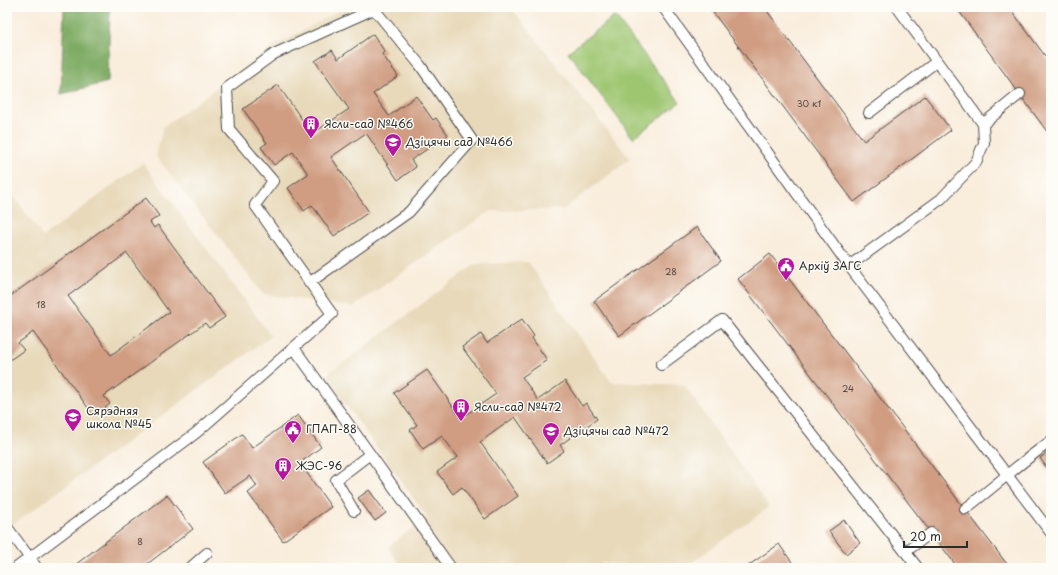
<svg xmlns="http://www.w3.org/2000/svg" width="1058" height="575" font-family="'Playpen Sans',sans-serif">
<rect width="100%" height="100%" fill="#fdfcf7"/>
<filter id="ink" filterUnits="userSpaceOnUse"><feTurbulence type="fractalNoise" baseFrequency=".025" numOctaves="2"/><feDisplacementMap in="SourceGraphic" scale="8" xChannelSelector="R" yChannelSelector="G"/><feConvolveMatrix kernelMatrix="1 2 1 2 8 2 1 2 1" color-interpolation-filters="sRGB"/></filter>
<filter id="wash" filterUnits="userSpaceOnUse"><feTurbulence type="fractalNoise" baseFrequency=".012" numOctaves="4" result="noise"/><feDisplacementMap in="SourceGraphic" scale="16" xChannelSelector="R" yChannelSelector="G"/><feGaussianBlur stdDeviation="0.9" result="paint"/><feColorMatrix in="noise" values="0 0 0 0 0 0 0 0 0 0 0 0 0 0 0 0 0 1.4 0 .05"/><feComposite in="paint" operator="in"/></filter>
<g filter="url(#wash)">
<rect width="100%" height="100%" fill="#f9eddc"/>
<path fill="#e8d9ba" d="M346,7H511L630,159L564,209L490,211L353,307L263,294L156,156L163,127L273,47Z
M143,163L271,336L7,529V187L43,237Z
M528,262L611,382L684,385L769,507L684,568L603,563L597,568H402L388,547L427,517L325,376L476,264Z"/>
<path fill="#9ec671" stroke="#64784e" d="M615,16L680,102L633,138L568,52Z"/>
<path fill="#7eab63" stroke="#546b47" d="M64,7H110L108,82L61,94Z"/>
<g id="blocks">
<path fill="#d09d82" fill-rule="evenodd" d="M709,7H764L864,141L925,96L951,130L854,202Z
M956,7H1009L1051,64V137Z
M373,34L385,52L382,54L398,76L373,94L389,116L416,96L433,120L436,118L448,135L411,160L416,167L398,180L366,133L331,157L369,212L334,236L312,205L304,211L288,188L308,174L293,152L274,165L261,147L267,143L243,109L278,85L312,134L349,109L315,61L332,50L338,59Z
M146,198L159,216L150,222L154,228L158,225L225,317L209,328L205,323L104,396L110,404L94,416L33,332L18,343L24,350L7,362V295L9,297ZM127,253L169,312L111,355L68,296Z
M697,227L721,261L619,336L594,301Z
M770,254L1010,568H958L738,279Z
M522,319L534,336L532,338L547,360L522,377L538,400L565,381L582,406L586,403L597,419L560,445L564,451L547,463L515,417L480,442L518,496L485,519L462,487L453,494L437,472L458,457L442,436L423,449L410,430L417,425L394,393L427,370L461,418L496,394L462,347L481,334L487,343Z
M298,415L321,447L300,463L331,507L283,541L248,493L257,486L250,476L225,493L203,462L242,434L252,448Z
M1051,450V474L1040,458Z
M369,490L386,513L375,521L358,498Z
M167,495L193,529L142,568H71Z
M844,520L860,543L846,554L829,531Z
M779,544L796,568H745Z"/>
</g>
</g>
<g filter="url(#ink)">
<use href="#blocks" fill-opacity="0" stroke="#4a4846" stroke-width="1"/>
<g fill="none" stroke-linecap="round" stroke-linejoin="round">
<defs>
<path id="lane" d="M663,7L849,266L1051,533
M869,113L936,62
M983,124L1020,94
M849,266L941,199L976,162L984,143L983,124L897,7
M294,348L370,454L336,480L354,511
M661,365L722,320L918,568
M370,454L451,568
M965,509C994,487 1021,462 1051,441
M7,527L37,568
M905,552L931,533
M16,568L196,433L332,314L255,205L273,181L229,129L227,88L274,54L374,9L420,65L472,140L409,212L309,283
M190,568L207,553"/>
</defs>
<use href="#lane" stroke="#4a4846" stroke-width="12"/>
<use href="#lane" stroke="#fff" stroke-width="10"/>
</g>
</g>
<defs>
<symbol id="building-pin" viewBox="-11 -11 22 30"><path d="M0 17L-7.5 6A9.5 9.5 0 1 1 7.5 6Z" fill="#b5179e" stroke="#fdfcf7"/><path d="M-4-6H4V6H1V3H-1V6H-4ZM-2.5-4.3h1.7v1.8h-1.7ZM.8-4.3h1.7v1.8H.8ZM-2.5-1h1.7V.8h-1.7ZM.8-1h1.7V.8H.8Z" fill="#fff"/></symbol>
<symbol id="school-pin" viewBox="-11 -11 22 30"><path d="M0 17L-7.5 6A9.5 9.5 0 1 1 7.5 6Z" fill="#b5179e" stroke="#fdfcf7"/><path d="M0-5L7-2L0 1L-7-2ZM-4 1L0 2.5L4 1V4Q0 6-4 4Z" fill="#fff"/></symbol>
<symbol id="civic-pin" viewBox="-11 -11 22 30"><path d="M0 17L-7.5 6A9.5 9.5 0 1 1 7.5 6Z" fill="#b5179e" stroke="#fdfcf7"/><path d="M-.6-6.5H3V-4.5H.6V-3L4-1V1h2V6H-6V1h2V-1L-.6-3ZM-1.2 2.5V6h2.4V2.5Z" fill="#fff"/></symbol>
</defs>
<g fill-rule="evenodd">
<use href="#building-pin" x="301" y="114" width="20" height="27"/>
<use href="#school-pin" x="383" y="132" width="20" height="27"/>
<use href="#civic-pin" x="776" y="256" width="20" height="27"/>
<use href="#building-pin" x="451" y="397" width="20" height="27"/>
<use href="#school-pin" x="63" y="407" width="20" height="27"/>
<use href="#civic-pin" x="283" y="419" width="20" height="27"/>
<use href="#school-pin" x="541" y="421" width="20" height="27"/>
<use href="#building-pin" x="273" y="456" width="20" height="27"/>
</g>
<g text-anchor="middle" stroke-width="3" stroke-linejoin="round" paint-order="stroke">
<g font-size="9" fill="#544841">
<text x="809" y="107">30 к1</text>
<text x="671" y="275">28</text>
<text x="41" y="308">18</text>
<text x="848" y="392">24</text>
<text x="140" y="545">8</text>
</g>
<g font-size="11" fill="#2b2b2b" stroke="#fdfcf7" text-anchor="start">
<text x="324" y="128">Ясли-сад №466</text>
<text x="406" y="146">Дзіцячы сад №466</text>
<text x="799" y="270">Архіў ЗАГС</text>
<text x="474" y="411">Ясли-сад №472</text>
<text x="86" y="415">Сярэдняя<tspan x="86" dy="13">школа №45</tspan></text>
<text x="306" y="433">ГПАП-88</text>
<text x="564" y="435">Дзіцячы сад №472</text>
<text x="296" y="470">ЖЭС-96</text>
</g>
</g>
<rect width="1058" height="575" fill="none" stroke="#fdfcf7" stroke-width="24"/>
<path d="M904 541v6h63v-6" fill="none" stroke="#2b2b2b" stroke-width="2"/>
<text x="910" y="541" font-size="12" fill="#2b2b2b" stroke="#fdfcf7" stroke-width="3" paint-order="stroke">20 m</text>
</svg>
